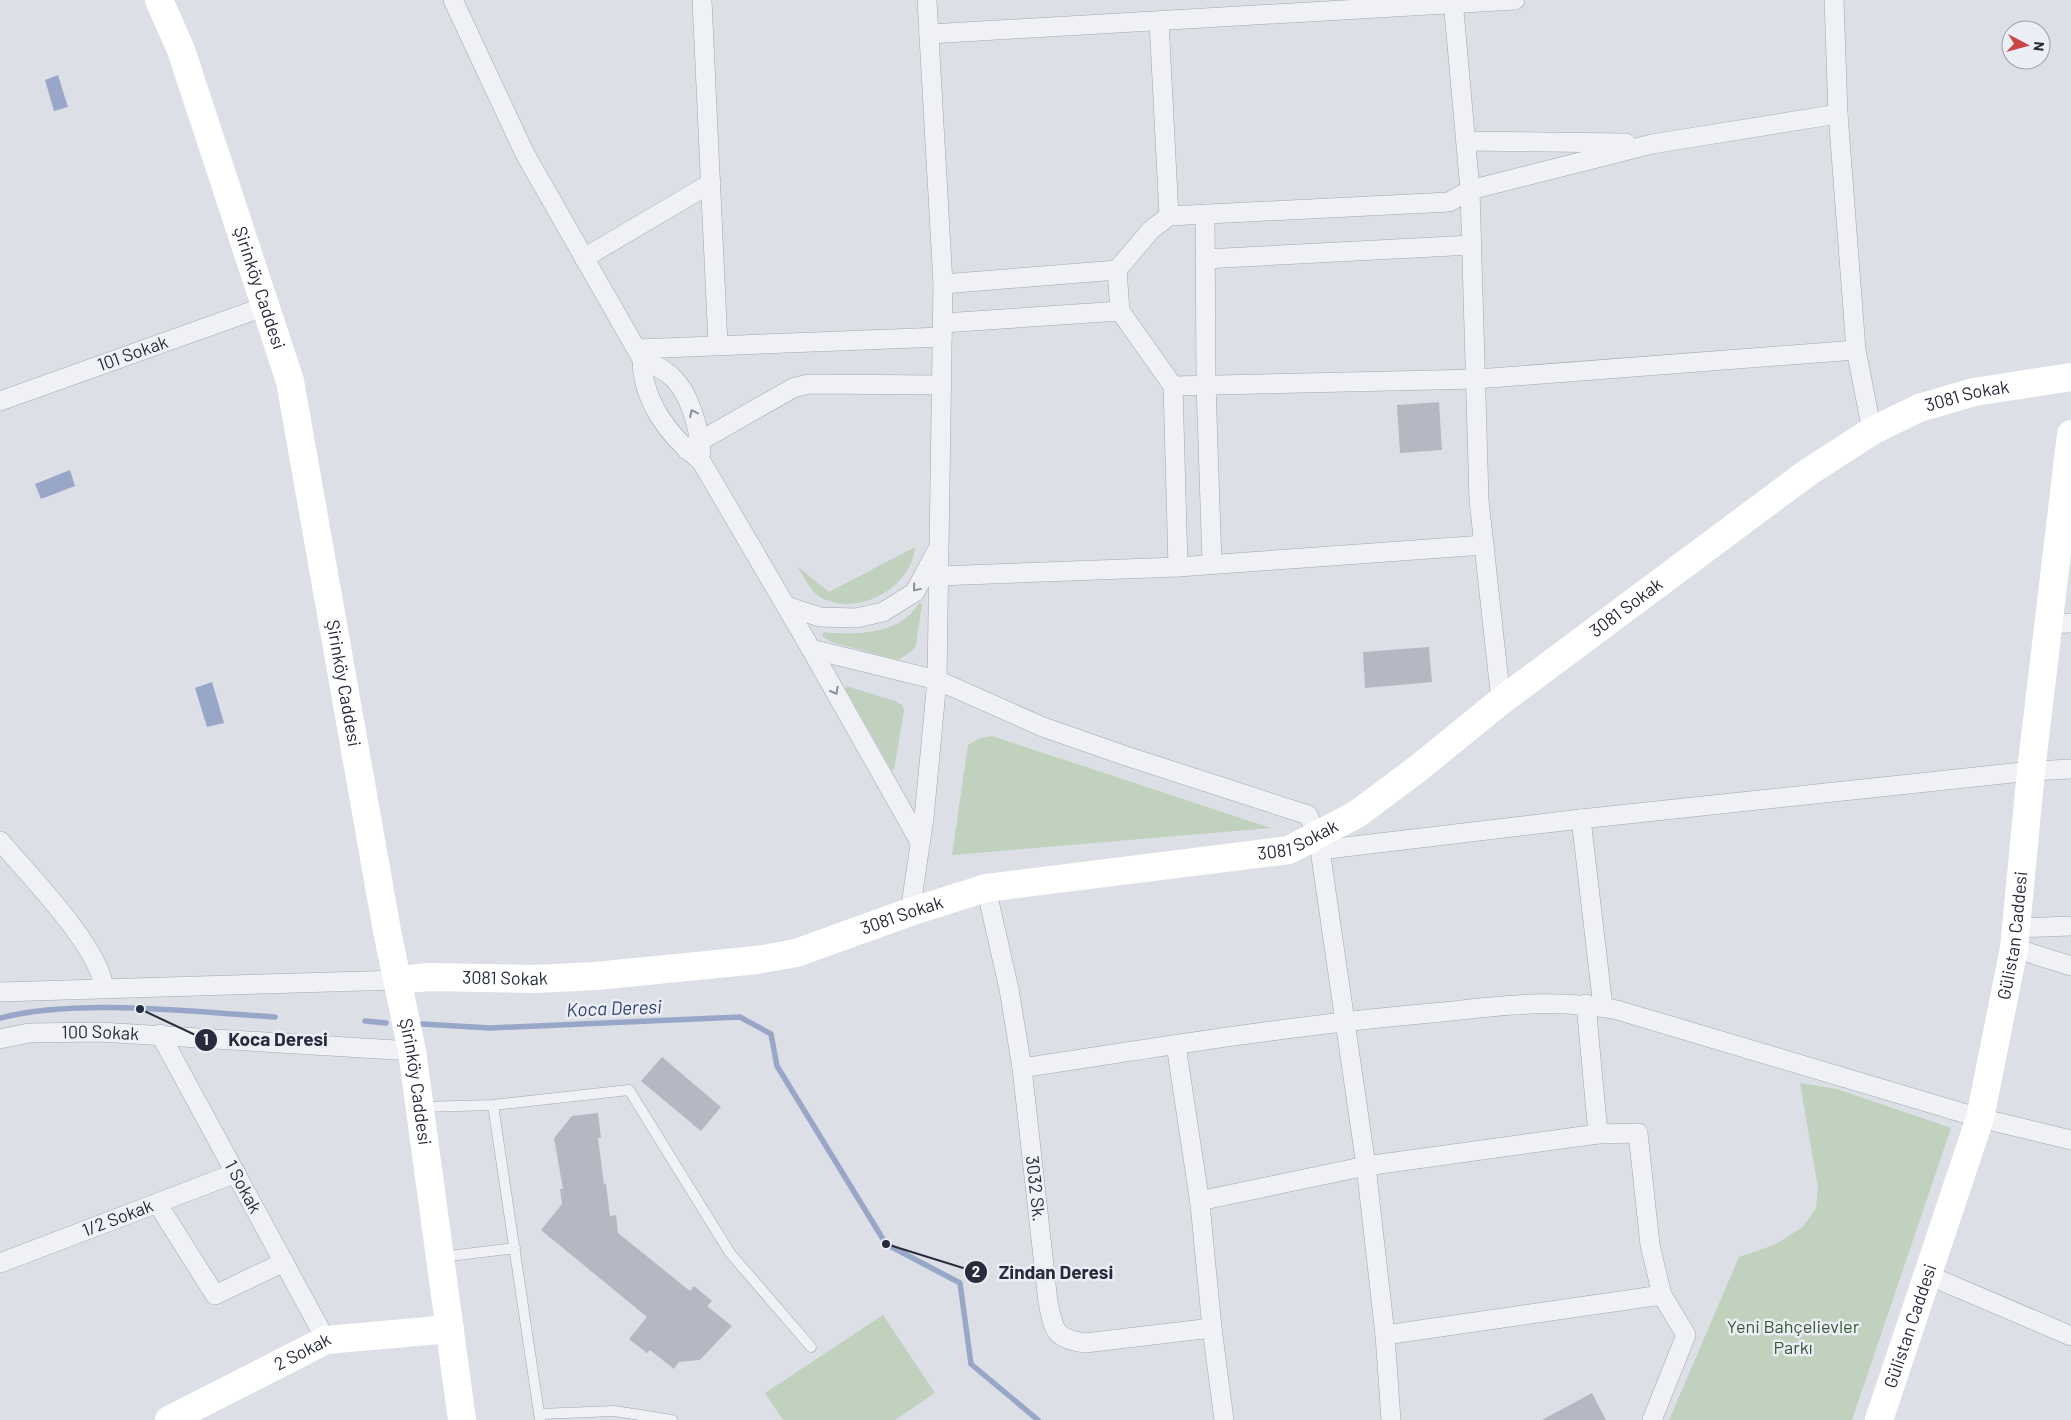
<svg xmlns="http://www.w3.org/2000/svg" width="2071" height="1420" font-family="Barlow,sans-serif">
<rect width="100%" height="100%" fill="#dddfe7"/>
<path fill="#c0d1be" d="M915,547C912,588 857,618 820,597C810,591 804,576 797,566L829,592Z
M919,603L922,604L916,645L913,650L898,660L831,642L822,636L824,632C854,636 902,634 919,603Z
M846,686L895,701L902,705L904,710L894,770L891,769L846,690Z
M992,736L1271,828L952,855L968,745L980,738Z
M1800,1083L1837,1089L1951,1128L1852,1420H1669L1739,1257L1774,1245L1803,1227L1816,1208L1818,1188Z
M883,1315L935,1393L895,1420H783L765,1393Z"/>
<path fill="#98a7c7" d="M58,75L68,107L54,111L45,80Z
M70,470L75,486L41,499L35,484Z
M212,682L224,723L207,727L195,688Z"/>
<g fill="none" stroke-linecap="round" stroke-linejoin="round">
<path stroke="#98a7c7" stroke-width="5.5" d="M0,1018C80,998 192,1012 275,1017
M365,1021L386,1023
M422,1024L490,1028L740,1017L771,1034L777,1066L886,1244L960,1283L971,1364L1038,1420"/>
</g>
<path fill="#b5b8c3" d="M1439,402L1442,450L1400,453L1397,405Z
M1429,647L1432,682L1365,688L1363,652Z
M662,1057L721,1107L701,1131L641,1081Z
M598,1113L601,1138H598L604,1184H606L610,1216L616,1215L618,1233L690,1291L694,1286L712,1301L707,1306L732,1326L700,1360L679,1362L674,1369L650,1350L647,1353L629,1339L647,1317L541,1230L562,1204L560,1189H563L554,1138L572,1116Z
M1592,1393L1606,1420H1542Z"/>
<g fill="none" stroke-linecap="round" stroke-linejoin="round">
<defs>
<path id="lane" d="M493,1105L540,1420
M421,1107L493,1105L629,1090L730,1253L811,1347
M441,1257L515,1248
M540,1414L614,1411L672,1420"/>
<g id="street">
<path d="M453,0L525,154L642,359C642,400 669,437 701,461L811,649L937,680L1043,727L1126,756L1308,815L1318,836L1366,1166L1385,1335L1391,1420"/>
<path d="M702,0L718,345"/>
<path d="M1453,0L1470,190L1479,500L1501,701"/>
<path d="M1834,0L1838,114L1856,350L1872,431"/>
<path d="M1159,21L1169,216L1449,202L1470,190L1652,144L1838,114"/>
<path d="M929,34L1515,0"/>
<path d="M1466,141L1626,143"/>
<path d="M1205,214L1206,384L1212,564"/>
<path d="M584,258L711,183"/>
<path d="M1205,259L1472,245"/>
<path d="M1117,270L1120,311"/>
<path d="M943,284L1117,270L1151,230L1169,216"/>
<path d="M637,349L942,337"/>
<path d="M642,359C653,364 664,369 672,377C690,393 699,429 701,452"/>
<path d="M1173,386L1477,379L1856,350"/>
<path id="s1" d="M0,401L266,306"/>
<path d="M686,449L793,388L808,384L941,385"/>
<path d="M1178,567L1484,545"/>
<path d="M939,576L1178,567L1173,386L1120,311L943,323"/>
<path d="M786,606L820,617L856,618L883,612L915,592L936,552"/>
<path d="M2048,624L2071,623"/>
<path d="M811,649L920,842"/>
<path d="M1581,819L1603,1007"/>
<path d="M0,841C29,875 99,946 104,988"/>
<path d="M1320,850L1581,819L2031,771L2071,769"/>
<path id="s2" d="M986,888L1009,989L1022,1068L1048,1302C1054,1331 1054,1338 1085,1343L1212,1328"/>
<path d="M910,912L924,818L937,680L943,284L927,0"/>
<path d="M2016,928L2071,926"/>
<path d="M2014,948L2071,966"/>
<path d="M0,992L399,980"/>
<path d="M1586,1004L1598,1134L1638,1133L1650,1245L1662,1295L1686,1335L1652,1420"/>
<path id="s3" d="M160,1034L326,1340"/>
<path id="s4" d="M0,1039L29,1033L100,1032L412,1051"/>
<path d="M1176,1045L1200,1204L1212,1328L1224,1420"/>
<path d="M1022,1068C1158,1047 1294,1025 1432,1013C1494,1007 1555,997 1617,1010L1980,1118L2071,1140"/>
<path d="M157,1203L215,1295L284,1262"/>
<path d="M1200,1204L1204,1200L1366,1166L1598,1134"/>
<path id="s5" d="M0,1263L236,1173"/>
<path d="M1928,1275L2071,1336"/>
<path d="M1385,1335L1662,1295"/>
</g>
</defs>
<use href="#lane" stroke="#a3a5b1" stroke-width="11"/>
<use href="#street" stroke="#a3a5b1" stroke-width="20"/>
<use href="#lane" stroke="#f0f1f5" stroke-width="10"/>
<use href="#street" stroke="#f0f1f5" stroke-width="19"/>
<g stroke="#fff" stroke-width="28">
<path id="s6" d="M159,0L181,50L290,381L387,931L412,1051L462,1420"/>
<path id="s7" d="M399,980L429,977L534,979L596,976L757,960L796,953L910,912L986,888L1289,850L1357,814L1416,770L1501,701L1807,473L1872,431L1919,408L1974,392L2071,377"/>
<path id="s8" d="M169,1420L326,1340L450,1329"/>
<path id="s9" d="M1879,1420L1980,1118L2014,948L2031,771L2071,434"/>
</g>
</g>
<defs><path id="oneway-chevron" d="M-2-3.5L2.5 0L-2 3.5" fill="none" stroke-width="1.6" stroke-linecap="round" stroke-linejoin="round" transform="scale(1.25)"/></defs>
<g stroke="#8c8e99">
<use href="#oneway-chevron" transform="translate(693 413) rotate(-116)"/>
<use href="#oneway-chevron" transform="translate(916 588) rotate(130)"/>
<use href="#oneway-chevron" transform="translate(835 691) rotate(61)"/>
</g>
<g text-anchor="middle" stroke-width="5" stroke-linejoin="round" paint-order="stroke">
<g font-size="18" fill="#272b3d" stroke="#eceef5">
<text dy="6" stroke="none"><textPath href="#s6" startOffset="305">Şirinköy Caddesi</textPath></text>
<text dy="6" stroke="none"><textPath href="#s1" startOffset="141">101 Sokak</textPath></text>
<text dy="6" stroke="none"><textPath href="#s7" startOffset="1726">3081 Sokak</textPath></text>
<text dy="6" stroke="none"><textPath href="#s7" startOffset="1321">3081 Sokak</textPath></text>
<text dy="6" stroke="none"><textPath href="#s6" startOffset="710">Şirinköy Caddesi</textPath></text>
<text dy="6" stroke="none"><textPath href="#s7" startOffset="916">3081 Sokak</textPath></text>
<text dy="6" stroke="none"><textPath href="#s7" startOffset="511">3081 Sokak</textPath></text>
<text dy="6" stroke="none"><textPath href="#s9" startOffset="504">Gülistan Caddesi</textPath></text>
<text dy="6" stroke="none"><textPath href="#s7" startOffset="106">3081 Sokak</textPath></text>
<text dy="6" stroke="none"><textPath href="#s4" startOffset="101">100 Sokak</textPath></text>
<text dy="6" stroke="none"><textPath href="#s6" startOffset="1115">Şirinköy Caddesi</textPath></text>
<text dy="6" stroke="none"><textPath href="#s3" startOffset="174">1 Sokak</textPath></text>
<text dy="6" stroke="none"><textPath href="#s2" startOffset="305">3032 Sk.</textPath></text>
<text dy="6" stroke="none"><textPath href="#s5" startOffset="126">1/2 Sokak</textPath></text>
<text dy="6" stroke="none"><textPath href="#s9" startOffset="99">Gülistan Caddesi</textPath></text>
<text dy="6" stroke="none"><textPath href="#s8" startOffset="150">2 Sokak</textPath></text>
</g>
<g font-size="18" fill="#355934" stroke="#eceef5">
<text x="1793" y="1333">Yeni Bahçelievler<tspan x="1793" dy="21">Parkı</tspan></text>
</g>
<g font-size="19" font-style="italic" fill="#324370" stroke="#eceef5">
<text transform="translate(614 1008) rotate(-2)" y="7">Koca Deresi</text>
</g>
</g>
<path fill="none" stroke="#272b3d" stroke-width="2" d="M140 1009L206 1040M886 1244L976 1272"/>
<g fill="#272b3d" stroke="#eceef5" stroke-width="2">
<circle cx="140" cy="1009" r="5"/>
<circle cx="886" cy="1244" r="5"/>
<circle cx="206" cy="1040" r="12"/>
<circle cx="976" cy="1272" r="12"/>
</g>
<g font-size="15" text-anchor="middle" font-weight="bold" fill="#fff">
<text x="206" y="1045">1</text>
<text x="976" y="1277">2</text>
</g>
<g font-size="19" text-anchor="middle" font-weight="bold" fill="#272b3d" stroke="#eceef5" stroke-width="5" stroke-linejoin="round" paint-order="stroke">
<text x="278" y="1046">Koca Deresi</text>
<text x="1056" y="1279">Zindan Deresi</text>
</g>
<g transform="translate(2026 45) rotate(96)"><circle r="24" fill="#eceef5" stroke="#9da0ab"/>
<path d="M0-4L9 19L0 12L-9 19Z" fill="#cb4543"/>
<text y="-8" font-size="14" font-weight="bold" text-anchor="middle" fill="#272b3d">N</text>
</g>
</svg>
